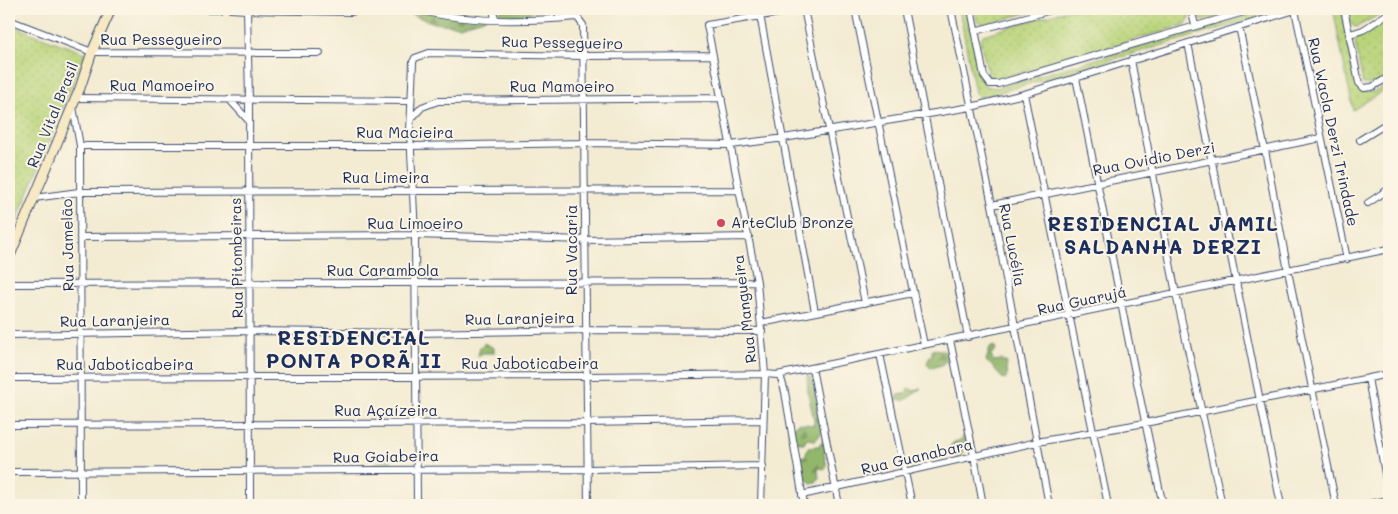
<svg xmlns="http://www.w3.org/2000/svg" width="1398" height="514" font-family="Mali,sans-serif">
<defs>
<pattern id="grass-dots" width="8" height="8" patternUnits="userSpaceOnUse" patternTransform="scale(1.25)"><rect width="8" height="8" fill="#b9d47a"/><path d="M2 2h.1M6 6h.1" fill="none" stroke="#9eb66c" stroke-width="1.8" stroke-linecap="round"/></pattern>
<pattern id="forest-firs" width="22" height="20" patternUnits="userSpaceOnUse" patternTransform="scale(1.25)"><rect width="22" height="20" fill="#92b66a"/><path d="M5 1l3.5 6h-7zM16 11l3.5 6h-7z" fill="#76945a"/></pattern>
</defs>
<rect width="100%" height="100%" fill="#fcf5e5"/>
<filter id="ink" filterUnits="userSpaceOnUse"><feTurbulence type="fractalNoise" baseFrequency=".02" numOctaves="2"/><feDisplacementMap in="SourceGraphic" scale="10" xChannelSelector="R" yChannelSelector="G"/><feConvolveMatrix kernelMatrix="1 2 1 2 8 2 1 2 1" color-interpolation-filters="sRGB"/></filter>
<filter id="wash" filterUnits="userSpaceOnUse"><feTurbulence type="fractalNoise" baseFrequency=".0096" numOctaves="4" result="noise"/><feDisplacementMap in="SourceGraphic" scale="20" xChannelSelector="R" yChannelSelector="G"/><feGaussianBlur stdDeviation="1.12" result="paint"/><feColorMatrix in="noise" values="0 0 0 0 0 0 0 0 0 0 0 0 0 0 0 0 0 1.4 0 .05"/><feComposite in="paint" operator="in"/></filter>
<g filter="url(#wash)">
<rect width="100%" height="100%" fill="#f3ebd2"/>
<path fill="url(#grass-dots)" stroke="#6a826c" d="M959,9H966L979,76L985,86L996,88L1270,9H1287L983,97H979L975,93Z
M974,9H1042L982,25L977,21Z
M1070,9H1188L1190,17L1185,25L999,79L995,80L989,77L980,41L983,35Z
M1195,9H1246L1203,21L1198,17Z
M1333,9H1341L1358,88C1370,97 1378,90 1389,83V87L1353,110Z
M1347,9H1389L1357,27L1353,26L1350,22Z
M1389,17V75L1376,84H1363L1355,42L1357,37Z
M9,25L85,53L9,240Z"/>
<path fill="url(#forest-firs)" stroke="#567264" d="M373,9H446L449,11L475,12L488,15L484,19L460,26L434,23L410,14L397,16L384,14Z
M501,9H544L527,13L515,19L498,18V14Z
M484,343L494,348V353H483L478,356L480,347Z
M992,346L995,347L996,350L991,354L993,361L1001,360L1007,363L1006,371L1008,374L1005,379L1002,378L991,365L986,361L990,347Z
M932,349L942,350L948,353L949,358L942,365L930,368L927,364L929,357L932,355Z
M807,375L812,378L823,431L816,440L806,439L804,443H799L787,432L798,423L814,425V420L808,394Z
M908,388L915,391L919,388H921C918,392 907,399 903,401L900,399L896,401L898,395L907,393Z
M963,435L969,441L966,448L964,449L963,454L957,458L953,452H950L948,448L954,442L962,440Z
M821,443H825L827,447L824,453L827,467L825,469L819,468L818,471L819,478L816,482L811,483L803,477C802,470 799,463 800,457L805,456L808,447L818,446Z
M387,458L392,461L389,466L380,468L375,466L374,464Z"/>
</g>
<g filter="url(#ink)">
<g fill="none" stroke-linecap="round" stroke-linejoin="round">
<defs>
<path id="street" d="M171,9H219
M231,9L247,10L352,12L358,9
M414,9C465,23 524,22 577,17L583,25L588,505
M493,9L495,19
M804,9L865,303
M855,9L924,345
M904,9L968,337
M951,9L992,205L1049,505
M971,9L984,76L990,84H998L1254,9
M1191,9L1195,25
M1344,9L1359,83L1364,88L1372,87L1389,77
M247,10L249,99L250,505
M1295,10L1347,259
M760,15L815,312
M9,20L92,52L320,53
M1239,27L1265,150L1288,271L1336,505
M975,31L1055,9
M1350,34L1363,30L1389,13
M1188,43L1281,505
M1131,60L1176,294L1222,505
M1076,78C1106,220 1131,363 1163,505
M1024,94L1108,505
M76,98L411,101
M229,99L249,121
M73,107L80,146L81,505
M411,119L422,107L438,101L722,98
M1360,140L1389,122
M80,146H411L584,143L731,145L784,138L971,107L1024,94L1298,9
M34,198L79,192L739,190
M1368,203L1389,189
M992,205L1321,138
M80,237L415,235L586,240L749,237
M9,284L757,282
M761,323L913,293
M9,335L250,331L416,333L585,330L762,331
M950,340L974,456L983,505
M880,354L912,505
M812,368L839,505
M780,375L785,392L804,505
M9,378C261,376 513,378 765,374L777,375L1389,249
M1368,378L1389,496
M9,425L586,423L763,420
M9,472L587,469L763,466
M802,495L1037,442L1145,423L1389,374
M417,505L415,235L410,131L413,62L415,58L429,53L583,56L713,55
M761,505L765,374L757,282L707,25L803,9
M1363,505L1389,500"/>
<path id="secondary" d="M9,258L80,88L92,52L111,9"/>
</defs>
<use href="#street" stroke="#3b4b6f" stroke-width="8"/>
<use href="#secondary" stroke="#3b4b6f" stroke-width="11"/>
<use href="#street" stroke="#fff" stroke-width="6"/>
<use href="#secondary" stroke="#f6e9c3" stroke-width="9"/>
</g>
</g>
<circle fill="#d1495b" stroke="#fcf5e5" stroke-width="2" cx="721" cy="223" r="5"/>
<g text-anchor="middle" stroke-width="4" stroke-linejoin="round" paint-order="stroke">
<g font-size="15" fill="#1b2f5e" stroke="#fcf5e5">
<text x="161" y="45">Rua Pessegueiro</text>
<text transform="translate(562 43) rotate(1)" y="5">Rua Pessegueiro</text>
<text x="162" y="91">Rua Mamoeiro</text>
<text x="562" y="92">Rua Mamoeiro</text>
<text transform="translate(53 115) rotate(-68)" y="5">Rua Vital Brasil</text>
<text transform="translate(1333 132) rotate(78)" y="5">Rua Wacla Derzi Trindade</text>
<text x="405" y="138">Rua Macieira</text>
<text transform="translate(1154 159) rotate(-11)" y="5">Rua Ovidio Derzi</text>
<text x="386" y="183">Rua Limeira</text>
<text x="415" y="229">Rua Limoeiro</text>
<text transform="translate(68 245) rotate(-91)" y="5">Rua Jamelão</text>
<text transform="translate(1012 245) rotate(79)" y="5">Rua Lucélia</text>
<text transform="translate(572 250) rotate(-90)" y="5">Rua Vacaria</text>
<text transform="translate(237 258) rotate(-91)" y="5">Rua Pitombeiras</text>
<text x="383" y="276">Rua Carambola</text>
<text transform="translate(1082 301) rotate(-12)" y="5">Rua Guarujá</text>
<text transform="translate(745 309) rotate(-97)" y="5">Rua Mangueira</text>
<text transform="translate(520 319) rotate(-1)" y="5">Rua Laranjeira</text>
<text transform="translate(115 321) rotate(-1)" y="5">Rua Laranjeira</text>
<text x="530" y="369">Rua Jaboticabeira</text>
<text x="125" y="370">Rua Jaboticabeira</text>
<text x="386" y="416">Rua Açaízeira</text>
<text transform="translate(386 457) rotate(-1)" y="5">Rua Goiabeira</text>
<text transform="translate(917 457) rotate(-13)" y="5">Rua Guanabara</text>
</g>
<g font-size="15" fill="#1b2f5e" stroke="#fcf5e5" text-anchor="start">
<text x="731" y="228">ArteClub Bronze</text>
</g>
<g font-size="20" font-weight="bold" letter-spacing="1" fill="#1b2f5e" stroke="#fcf5e5">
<text x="1163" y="231">RESIDENCIAL JAMIL<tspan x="1163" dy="23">SALDANHA DERZI</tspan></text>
<text x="354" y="345">RESIDENCIAL<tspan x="354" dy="23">PONTA PORÃ II</tspan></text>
</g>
</g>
<rect width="1398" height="514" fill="none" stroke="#fcf5e5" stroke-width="30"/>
</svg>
